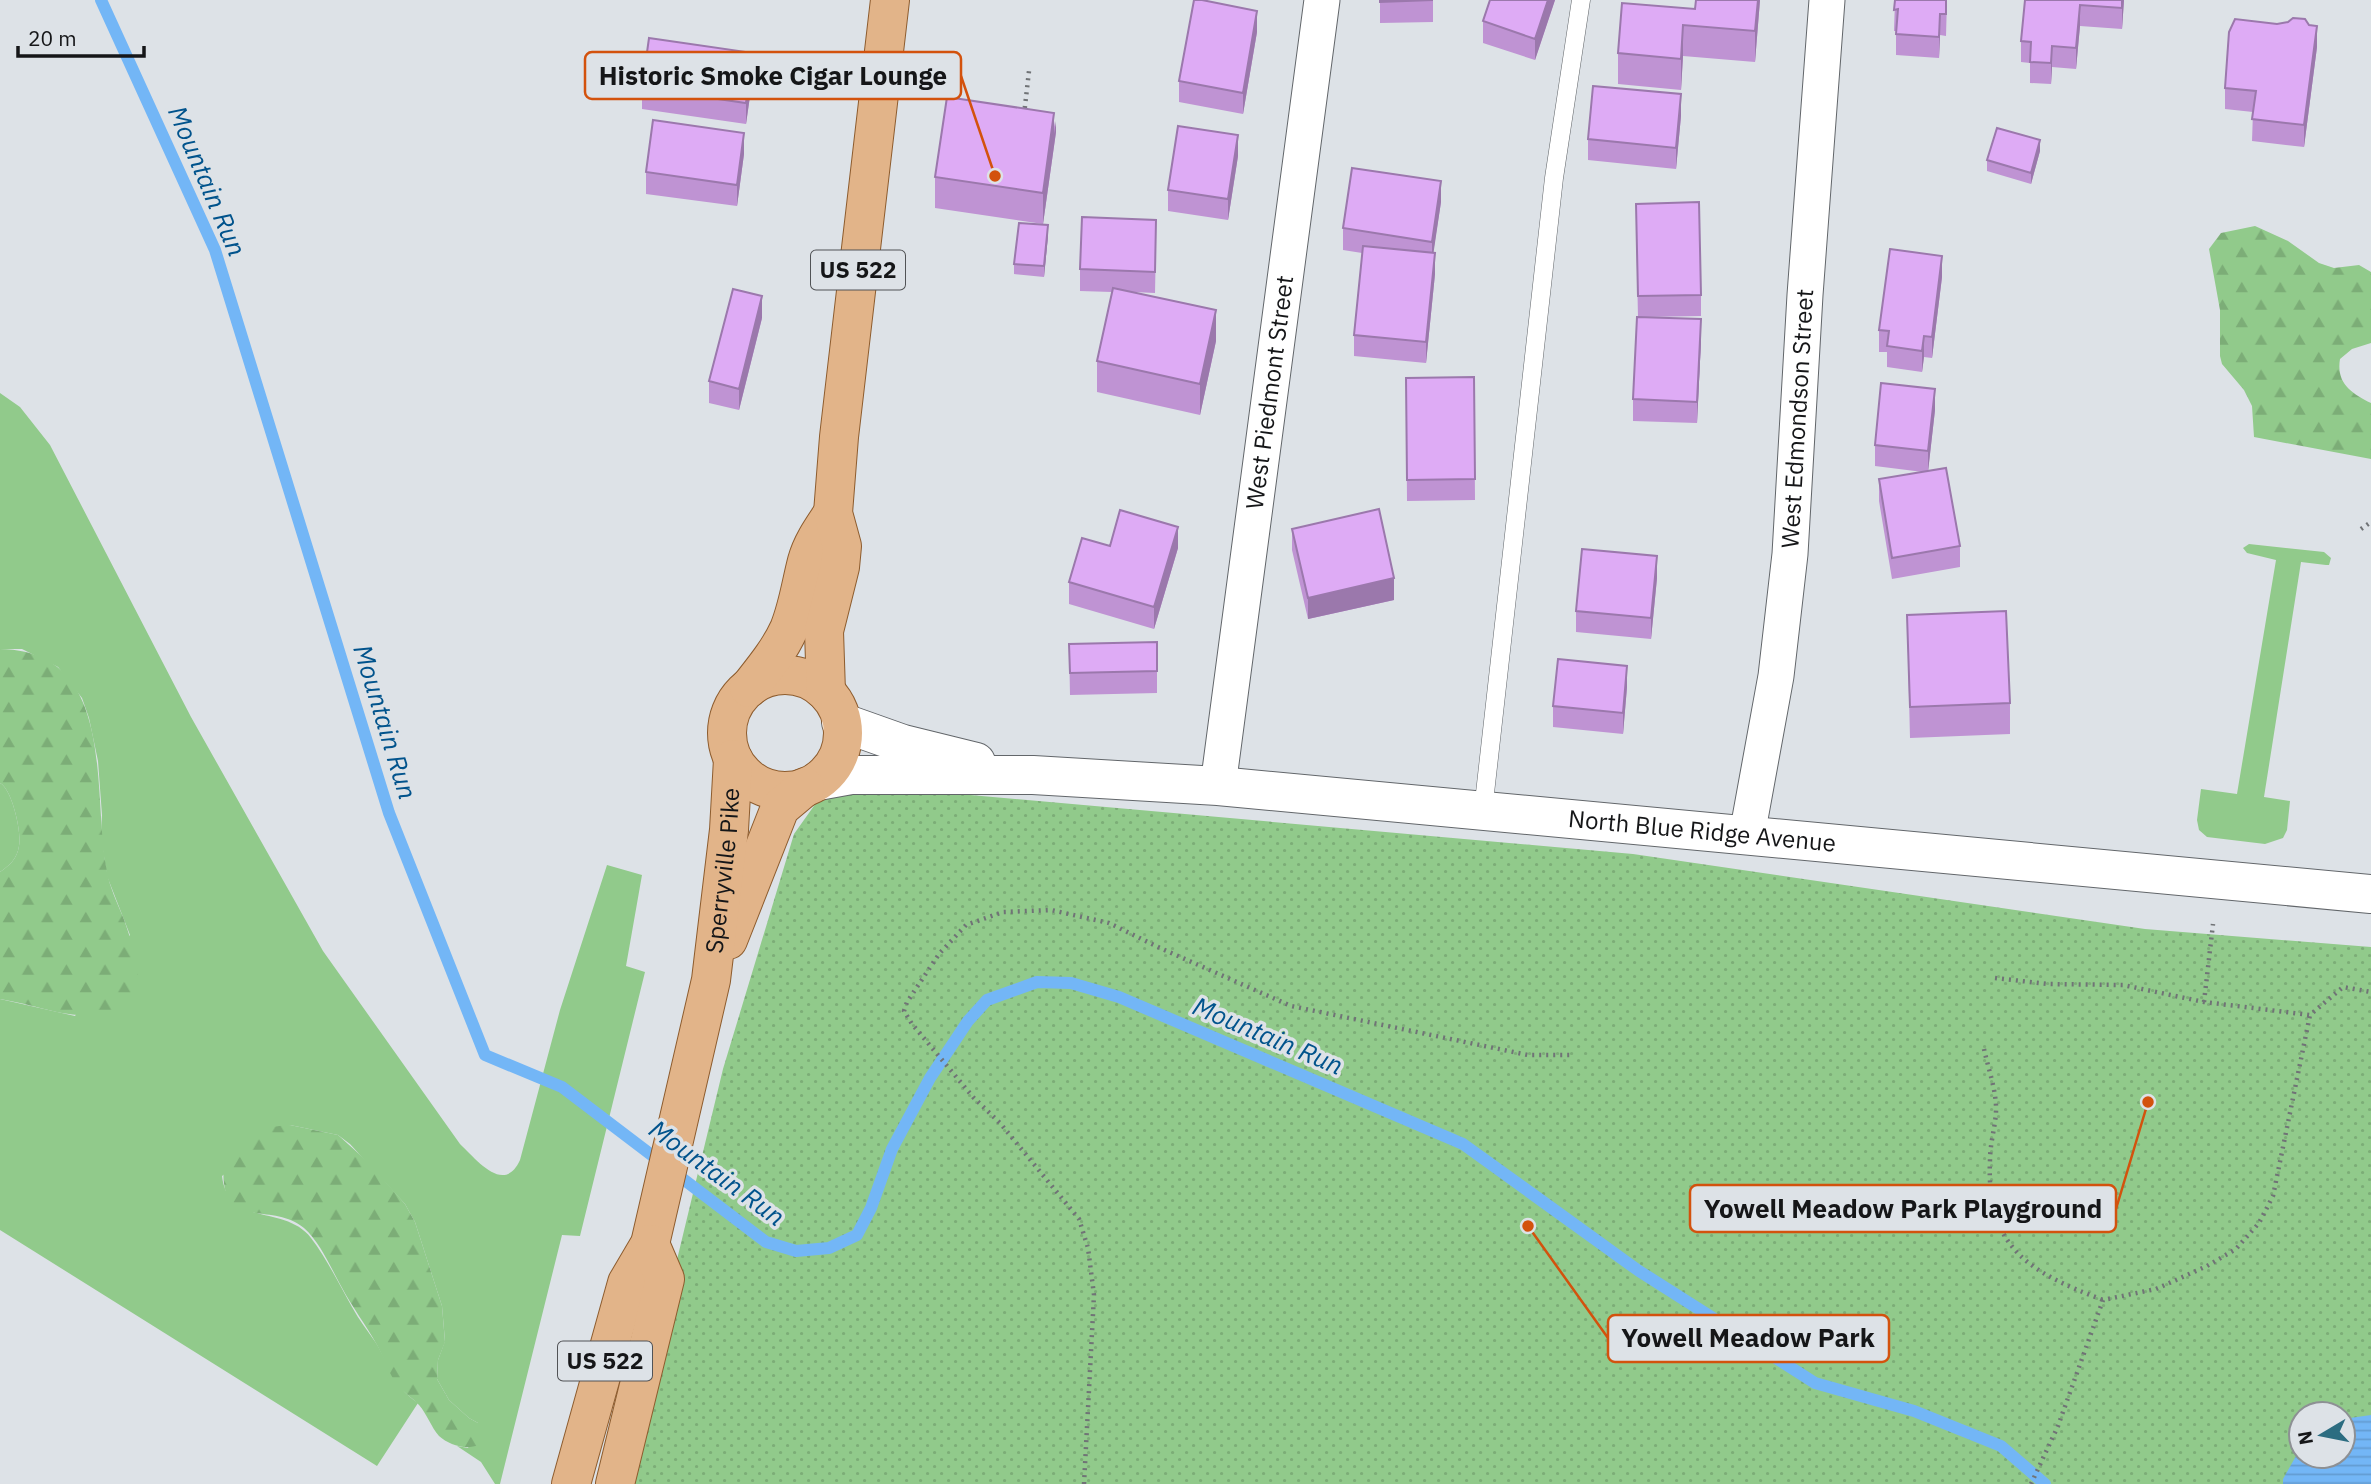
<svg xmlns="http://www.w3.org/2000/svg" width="2371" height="1484" font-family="'IBM Plex Sans',sans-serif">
<defs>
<pattern id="forest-firs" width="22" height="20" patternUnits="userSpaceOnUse" patternTransform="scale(1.75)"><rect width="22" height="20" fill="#91ca8b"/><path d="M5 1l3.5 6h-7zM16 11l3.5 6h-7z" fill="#7cad77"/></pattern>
<pattern id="park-dots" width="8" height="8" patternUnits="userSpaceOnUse" patternTransform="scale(1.75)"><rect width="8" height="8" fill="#91ca8b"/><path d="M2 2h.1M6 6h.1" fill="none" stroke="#7cad77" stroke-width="1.8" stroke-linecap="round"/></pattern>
<pattern id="water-rules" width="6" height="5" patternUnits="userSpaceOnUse" patternTransform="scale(1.75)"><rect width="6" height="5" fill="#73b6f6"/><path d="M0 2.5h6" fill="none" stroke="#639cd2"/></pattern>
</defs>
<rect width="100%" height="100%" fill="#dde2e7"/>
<path fill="#91ca8b" d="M0,393L20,407L50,445L191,717L323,951L460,1144C477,1160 504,1195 520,1160L560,1010L607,865L642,875L626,966L645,972L580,1236L562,1235L500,1484H495L481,1462L457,1446L468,1448L478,1423L469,1418L449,1400L437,1379L438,1360L445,1341L442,1306L415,1222L405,1204L350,1144L338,1135L290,1125L222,1176C228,1228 285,1204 311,1238C327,1259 339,1284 352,1307C359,1320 368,1331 376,1343C392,1369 391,1384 418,1403L377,1466L0,1230V999L75,1016L130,935L107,876L101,837L102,815L98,761L89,718L82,698L58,667L22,649H0Z
M2249,544L2324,552L2331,558L2329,565H2326L2301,562L2264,797L2290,801L2287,830L2283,838L2265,844L2207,837L2199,830L2197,820L2201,789L2237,794L2276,560L2247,553L2243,548Z
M0,783C12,789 22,833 19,846C17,859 10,865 0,872Z"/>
<path fill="url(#forest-firs)" d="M2255,226L2288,241L2319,263L2334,268L2359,265L2371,272V343L2352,349L2340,359C2336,383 2351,393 2371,403V459L2254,437L2252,406L2244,390L2222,364L2220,356V310L2209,249L2221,233Z
M0,649C119,651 91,794 107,872C110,888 117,902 123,917C130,935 139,966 138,985C138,991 136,999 134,1006C82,1027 52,1008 0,999V872C10,865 17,859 19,846C22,833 12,789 0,783Z
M290,1125L338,1135L368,1162L405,1204L415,1222L442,1306L445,1342L438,1360L437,1379L449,1400L469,1418L478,1423L483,1432V1442C471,1452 450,1446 439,1436C431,1427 427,1414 419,1405C412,1397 402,1392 396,1383C388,1372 384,1357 377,1345C366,1325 352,1307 341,1286C331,1268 320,1242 304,1228C269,1199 217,1236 224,1160C244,1136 258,1127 290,1125Z"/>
<path fill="url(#park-dots)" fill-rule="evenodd" d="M847,784L1633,854L2145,929L2371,947V1484H630L647,1384L723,1069L794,834L816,803ZM2301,1414H2343V1456H2301Z"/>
<path fill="url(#water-rules)" d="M2371,1415V1484H2283V1479L2301,1447V1456H2343V1419Z"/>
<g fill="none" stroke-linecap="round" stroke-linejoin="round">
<path stroke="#73b6f6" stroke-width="12" d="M101,0L215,250L389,813L485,1055L562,1087L766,1242L796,1251L829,1248L857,1235L871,1208L892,1149L930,1078L968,1021L987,1000L1037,982L1071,983L1119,997L1463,1144L1639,1271L1815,1383L1914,1411L2001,1446L2045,1484"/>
<defs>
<path id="lane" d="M1483,811L1554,178L1581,0"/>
<g id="street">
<path id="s1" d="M1218,786L1322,0"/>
<path id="s2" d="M1747,835L1776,676L1790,554L1805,295L1827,0"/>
</g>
<g id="secondary">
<path d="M841,722L903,744L976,762"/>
<path id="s3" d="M818,781L851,775H1033L1218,786L2371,894"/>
</g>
<g id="primary">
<circle cx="785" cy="733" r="58"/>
<path d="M749,688C764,669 779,651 789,629C798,607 801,584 807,561C812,543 823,528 833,513"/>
<path d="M826,692L824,631L840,567L842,546L833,513L839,437L890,0"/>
<path d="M728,940L780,808L805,787"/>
<path id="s4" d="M571,1484L627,1283L650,1244L711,980L729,830L733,759"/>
<path d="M615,1484L665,1279L650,1244"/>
</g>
</defs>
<use href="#lane" stroke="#62666a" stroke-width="19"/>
<use href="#street" stroke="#62666a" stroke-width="37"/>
<use href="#secondary" stroke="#62666a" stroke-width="40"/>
<use href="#primary" stroke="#8d5c2e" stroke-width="40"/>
<path stroke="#707376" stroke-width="4.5" stroke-dasharray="2 5" stroke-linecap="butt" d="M1024,115L1029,71
M2361,529L2371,522
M1995,978L2048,984L2123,985L2204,1002L2310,1015L2343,987L2371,992
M2204,1002L2213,924
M1984,1049C1988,1068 1997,1092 1996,1112C1995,1128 1990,1144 1990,1160C1986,1248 2029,1272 2103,1300
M1084,1484L1094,1295L1088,1248L1079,1219L1000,1123L973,1097L912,1024L904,1011L907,1002L939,954L966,925L1003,912L1051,910L1109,923L1160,948L1291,1006L1528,1055H1573
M2031,1484L2058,1426L2103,1300L2156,1289L2207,1266L2236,1249L2259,1223L2273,1196L2310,1015"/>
<use href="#lane" stroke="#fff" stroke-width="18"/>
<use href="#street" stroke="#fff" stroke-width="35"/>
<use href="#secondary" stroke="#fff" stroke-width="38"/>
<use href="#primary" stroke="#e2b489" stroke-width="38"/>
</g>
<path fill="#bf93d3" d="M1380,0H1433V22L1380,23Z
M1490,0H1555L1535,60L1483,43V21Z
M1760,0L1755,62L1683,56L1681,90L1618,84V53L1695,9Z
M1895,0H1947L1946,36L1940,35L1939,58L1896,55V31H1894Z
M2025,0H2124L2122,29L2080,26L2076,69L2052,67L2051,84L2030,83V63L2021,62V41Z
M2277,24L2317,47L2304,147L2252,141L2253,112L2225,109V88Z
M1257,32L1243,114L1179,102V81Z
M753,75L746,124L642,109V88Z
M1681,116L1676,169L1588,160V139Z
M1054,121L1056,132L1043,224L935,208V177Z
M2040,151L2031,184L1987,171V160Z
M744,154L737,206L646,194V172Z
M1238,156L1228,220L1168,211V190Z
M1441,202L1433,253L1435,274L1426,363L1354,356V335L1362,253L1343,250V228Z
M1636,225L1701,295V316L1646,317L1701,341L1697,423L1633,421V399L1638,317Z
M1048,236L1044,277L1014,274V264Z
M1156,241L1155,293L1134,292L1216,341L1200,415L1097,392V361L1112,292L1080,291V269Z
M1942,277L1932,358L1924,357L1922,372L1887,367V352H1879V330Z
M762,318L739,410L709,403V381Z
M1474,377L1475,500L1407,501L1406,378Z
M1935,410L1928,471L1960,546V567L1892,579L1879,501V479L1923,472L1875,466V445Z
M1292,529L1394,600L1308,619L1292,550Z
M1110,546L1178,548L1154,629L1069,604V582Z
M1657,578L1651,639L1576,632V611Z
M1907,615L2010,703V734L1910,738Z
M1157,642V693L1070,695L1069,644Z
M1627,687L1623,734L1553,727V706Z"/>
<path fill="#9b78ac" d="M1548,0H1555L1535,60V39Z
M1758,0H1760L1755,62V31Z
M2122,0H2124L2122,29Z
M2080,5V26L2076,69V48Z
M1257,11V32L1243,114V93Z
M1940,14V35L1939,58V37Z
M1683,25V56L1681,90V59Z
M2317,26V47L2304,147V125Z
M2052,46V67L2051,84V63Z
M753,53V75L746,124V103Z
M1681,94V116L1676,169V148Z
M1054,113V134L1056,121V132L1043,224V193Z
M744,133V154L737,206V185Z
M1238,135V156L1228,220V199Z
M2040,140V151L2031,184V173Z
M1441,181V202L1432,263V242Z
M1048,225V236L1044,277V266Z
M1435,253V274L1426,363V342Z
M1942,256V277L1932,358V337Z
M762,296V318L739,410V389Z
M1216,310V341L1200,415V384Z
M1701,319V341L1697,423V402Z
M1924,336V357L1922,372V351Z
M1935,389V410L1928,472V451Z
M1178,527V548L1154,629V607Z
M1657,556V578L1651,639V618Z
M1394,578V600L1308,619V598Z
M1627,666V687L1623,734V713Z"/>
<path fill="#deabf5" stroke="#9b78ac" stroke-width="2" d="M1194,0H1202L1257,11L1243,93L1179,81Z
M1380,0H1433L1380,2Z
M1490,0H1548L1535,39L1483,21Z
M1696,0H1758L1755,31L1683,25L1681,59L1618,53L1622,3L1695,9Z
M1895,0H1946V14H1940L1939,37L1896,34L1898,9L1894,10Z
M2025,0H2122V8L2080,5L2076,48L2052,46L2051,63L2030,62L2031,42L2021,41Z
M2293,18L2305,19L2309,25L2317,26L2304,125L2252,119L2256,91L2225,88L2229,32L2235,19L2277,24L2288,22Z
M649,38L753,53L746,103L642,88Z
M1593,86L1681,94L1676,148L1588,139Z
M947,97L1054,113L1043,193L935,177Z
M653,120L744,133L737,185L646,172Z
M1178,126L1238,135L1228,199L1168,190Z
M1997,128L2040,140L2031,173L1987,160Z
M1352,168L1441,181L1432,242L1343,228Z
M1699,202L1701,295L1638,296L1636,204Z
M1082,217L1156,220L1155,272L1080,269Z
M1019,223L1048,225L1044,266L1014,264Z
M1363,246L1435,253L1426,342L1354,335Z
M1890,249L1942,256L1932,337L1924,336L1922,351L1887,346L1889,331L1879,330Z
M1113,288L1216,310L1200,384L1097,361Z
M733,289L762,296L739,389L709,381Z
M1637,317L1701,319L1697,402L1633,399Z
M1474,377L1475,479L1407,480L1406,378Z
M1881,383L1935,389L1928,451L1875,445Z
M1946,468L1960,546L1892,558L1879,479Z
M1379,509L1394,578L1308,598L1292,529Z
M1120,510L1178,527L1154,607L1069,582L1082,538L1110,546Z
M1582,549L1657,556L1651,618L1576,611Z
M2006,611L2010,703L1910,707L1907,615Z
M1157,642V671L1070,673L1069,644Z
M1558,659L1627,666L1623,713L1553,706Z"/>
<g text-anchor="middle" stroke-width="7" stroke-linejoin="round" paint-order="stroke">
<g fill="#dde2e7" stroke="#515356" stroke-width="2">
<rect x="811" y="250.5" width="94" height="39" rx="5"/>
<rect x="558" y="1341.5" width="94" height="39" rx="5"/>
</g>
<g font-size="23" font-weight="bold" fill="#151618">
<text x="858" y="278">US 522</text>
<text x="605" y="1369">US 522</text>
</g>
<g font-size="24" fill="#151618" stroke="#dde2e7">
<text dy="8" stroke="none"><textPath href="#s1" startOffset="397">West Piedmont Street</textPath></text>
<text dy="8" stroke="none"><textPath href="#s2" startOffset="420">West Edmondson Street</textPath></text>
<text dy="8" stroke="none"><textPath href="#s3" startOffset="887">North Blue Ridge Avenue</textPath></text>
<text dy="8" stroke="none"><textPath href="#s4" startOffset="635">Sperryville Pike</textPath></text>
</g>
<g font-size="26" font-style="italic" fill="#01538c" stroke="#dde2e7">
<text transform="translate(207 181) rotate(67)" y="9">Mountain Run</text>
<text transform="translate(385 722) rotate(73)" y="9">Mountain Run</text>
<text transform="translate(1268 1036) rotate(23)" y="9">Mountain Run</text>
<text transform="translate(717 1173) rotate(36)" y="9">Mountain Run</text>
</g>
</g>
<path fill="none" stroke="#d3520d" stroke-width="2.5" d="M995 176L961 76M2148 1102L2116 1209M1528 1226L1608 1338"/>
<g fill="#d3520d" stroke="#dde2e7" stroke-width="2.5">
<circle cx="995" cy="176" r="7"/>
<circle cx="2148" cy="1102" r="7"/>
<circle cx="1528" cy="1226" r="7"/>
</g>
<g fill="#dde2e7" stroke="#d3520d" stroke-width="2.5">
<rect x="585" y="52" width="376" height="47" rx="7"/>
<rect x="1690" y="1185" width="426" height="47" rx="7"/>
<rect x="1608" y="1315" width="281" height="47" rx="7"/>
</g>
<g font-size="26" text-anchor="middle" font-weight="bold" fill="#151618">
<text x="773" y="85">Historic Smoke Cigar Lounge</text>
<text x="1903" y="1218">Yowell Meadow Park Playground</text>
<text x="1748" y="1347">Yowell Meadow Park</text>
</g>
<g transform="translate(2322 1435) rotate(260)"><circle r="33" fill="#dde2e7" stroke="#8d9094" stroke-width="2"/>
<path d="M0-5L12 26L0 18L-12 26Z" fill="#2c6d81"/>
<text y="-10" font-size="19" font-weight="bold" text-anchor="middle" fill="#151618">N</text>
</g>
<path d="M18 46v10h126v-10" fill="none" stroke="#151618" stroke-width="3.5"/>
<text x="28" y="46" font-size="21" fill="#151618" stroke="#dde2e7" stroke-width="5" paint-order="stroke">20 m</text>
</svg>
